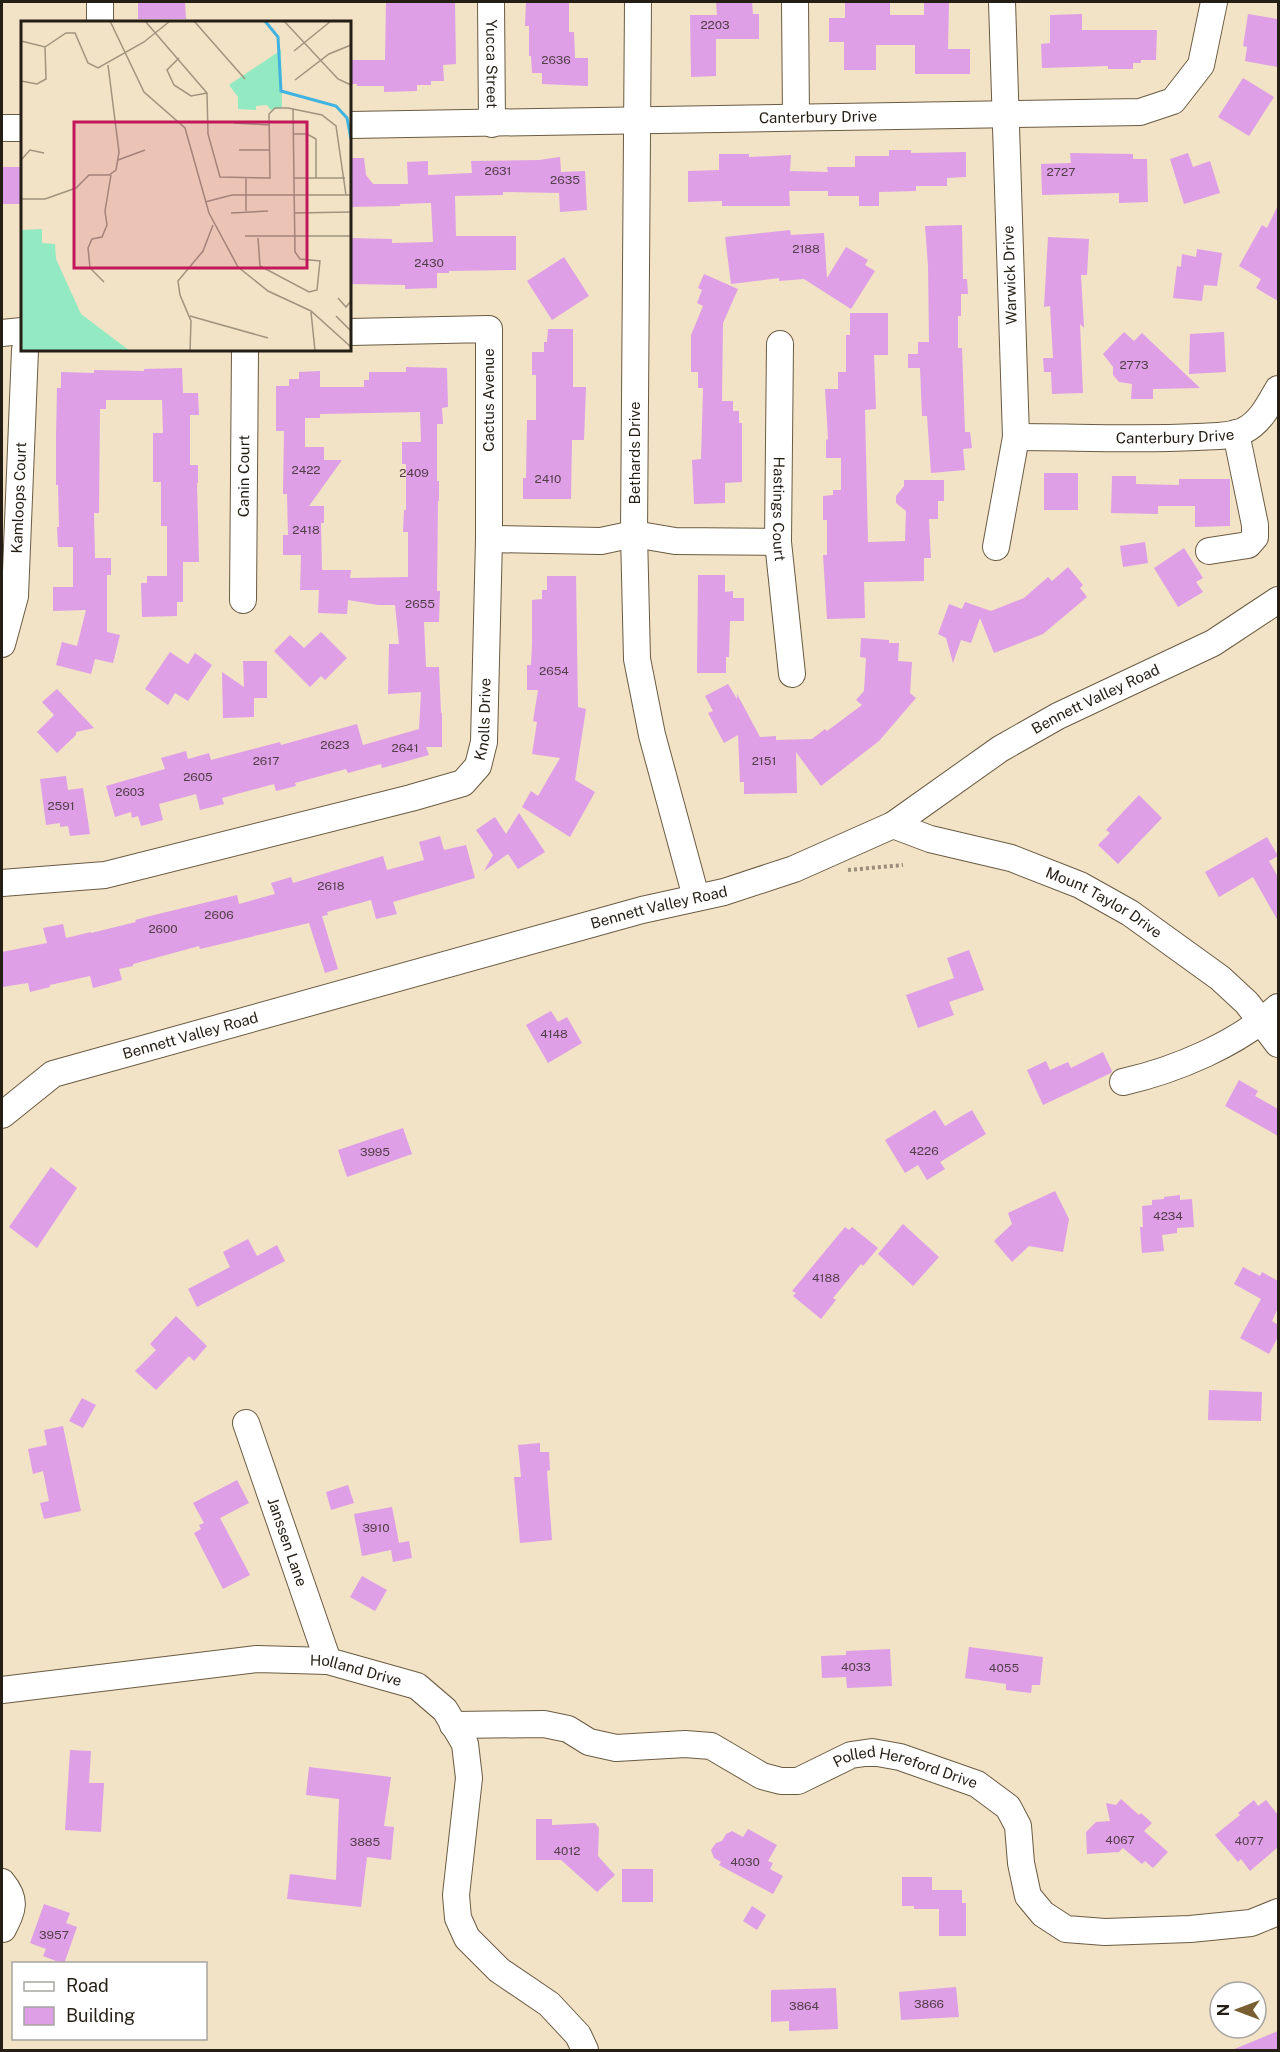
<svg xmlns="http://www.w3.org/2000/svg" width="1280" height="2052" font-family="'Public Sans',sans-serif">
<rect width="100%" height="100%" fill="#f2e2c6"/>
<path fill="#de9fe6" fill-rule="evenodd" d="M138,2H185L186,19H138Z
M386,2H455L456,64L443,65L444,81H431V85H417V91L384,92V86H357V84H350V60H385Z
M526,2H569V32H574L575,58H588V86L542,84V73H532L531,56H529V26H525Z
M716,2H752L753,14H759V39H716V76L691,77L690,15H717Z
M845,2H890V15H924V2H949L948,49H970V74H915V45H876V70H844V42H829V18H845Z
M1082,14V30H1157L1156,60H1141V63H1133V69H1108V66L1042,68L1041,44L1050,43V15Z
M1248,14L1278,19V67L1245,61L1247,47L1243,46Z
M1243,78L1274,97L1249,136L1218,117Z
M889,150H911V153L966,152V177L947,178V186H916V191L879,192V206H859V196H828V191H789L790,206H722V201L688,202V171L719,170V154H749V157L791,155L790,171L828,172L827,167H855V156H889Z
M1070,153L1133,154V159H1147L1148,202L1119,203V193L1042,195L1041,164L1071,163Z
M1188,153L1193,167L1210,161L1220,193L1184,204L1170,159Z
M560,157L561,172L585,171L587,210L560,212L559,193L503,192V195L455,196L456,236H516V270L449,271V273H437V288L405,289V285L350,284V238L392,239V243L433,242L431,203L400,204V206L350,207V158H364L366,175L373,184H408L407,162L428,161V175L472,173L471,161L539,160Z
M2,167H20V204H2Z
M1278,205V301L1256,288L1261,279L1239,266L1262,225L1267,228Z
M962,225L963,279H967L968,294H961V316H958V348H962L965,432H970L972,448L963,449L965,470L931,473L927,416H922L920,368H908V354H918V342H929L928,266L925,226Z
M790,230L791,235L824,233L827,278L846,247L868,260L865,265L875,271L851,309L804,279L779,281V278L731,284L725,237Z
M1048,237L1089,239L1087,275H1081L1084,328L1080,324L1083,393L1052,394L1051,372H1044L1043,358H1053L1050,306L1044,307Z
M1197,249L1222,253L1217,286L1204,285L1202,301L1173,298L1177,266L1181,267L1182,254L1196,257Z
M564,257L589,296L552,320L527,281Z
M704,274L738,289L723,323L722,401H733V411H739V423H742V482L725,483V503L694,504L692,460L701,459L703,388H698V372H691V335L703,306L697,303L702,290L698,288Z
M850,313H888V355H874L876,409L865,410L868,542L905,541L906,511L896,503V496L904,486V480H944V501H938V519H929L931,558H924V581L864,582L865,618L827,619L823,555H827V520H823V496L833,495V490H841V458H826V440L828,439L825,389H838V372H846V335H850Z
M548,329H573V387H586L584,440H572L571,499H523V478H526L527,420H536V375H532V352H544V342H547Z
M1124,332L1134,341L1142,333L1200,388L1153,389V399H1131L1132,384L1119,382L1113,375V367L1103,354Z
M1224,332L1226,372L1189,374L1190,334Z
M406,367L447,368L448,407L442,408L443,424H437V481H439V501H438L437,591H440L439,622H424L426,667H439L441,713H442V747H426L429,755L382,768L381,764L348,773L346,769L295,783L296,786L276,791L274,784L222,798L224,804L200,810L196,794L159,804L163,820L141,826L138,816L132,818L131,812L115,817L106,786L165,769L161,758L186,751L188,759L209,753L211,760L280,742L281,745L357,724L363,745L419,729L421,692L388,694L389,644H399L395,605H378L348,600L347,614L318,613L319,590H300L301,555H283V535H288L287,494H283L284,431H276V386H289V379H299V372L320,371V387H364V380H369V372H406ZM420,412L421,442H402V464H406V510H404L403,532H408V577L350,578L351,570H322L321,523H324V506H309L342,460H324V447H305V418H320V414Z
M182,368L183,393H198L199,415H190V465H198V483H197L199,562H183V602H177V616L142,617L141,583H147V576H167V526H161V482H153V433H163L162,400H106V409H100L99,513H94L95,558H111V575H107V632L120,635L113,663L95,659L91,674L56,665L62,642L77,646L86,610L53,611V587H73V547H58L57,527H59L58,485H56V436L57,388H61V372L94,373V370L144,371V369Z
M1044,473H1078V510H1044Z
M1112,476H1136V484L1179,485V479H1230V526L1195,527V506H1158V514L1111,513Z
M1145,542L1148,563L1123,567L1120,546Z
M1184,548L1203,578L1196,582L1203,592L1178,607L1154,568Z
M1068,567L1083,585L1080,588L1087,597L1043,634L994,653L980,618L971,643L961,640L953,663L946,638L938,634L949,604L962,609L965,602L991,611L1024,598L1048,577L1052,581Z
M698,575H725V592L733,591V598H744V621H730L729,657H726V673H697Z
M547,576H576L578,707L586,709L575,780L595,792L570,837L522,807L531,791L538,796L560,758L532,754L537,722L533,721L538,690H527V665H531L532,644V600L542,599V590H547Z
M321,632L347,658L325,680L321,676L310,687L274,651L290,635L304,648Z
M861,638L889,640V643H899L898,661L912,662L910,693L916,698L879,741L821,786L796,752L797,793L744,794V782H740L738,735L724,743L708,713L713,711L705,696L728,684L737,699V694L760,737L776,736V740L812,739L825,729L827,731L862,705L856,700L864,691L866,658L860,657Z
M170,652L188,664L195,653L212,665L188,701L175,693L168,705L145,689Z
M243,661H267V698H254V717L223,718L222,672L244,687Z
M57,689L94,728L76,732V735L57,753L37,732L54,715L42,702Z
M66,776L68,790L83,788L90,834L70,836L68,826L60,827V823L46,825L40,779Z
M1139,795L1162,818L1118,864L1098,845L1110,833L1106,830Z
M519,813L545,852L518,869L508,854L484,871L493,855L476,830L495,817L506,834Z
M440,836L444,850L466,845L475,878L393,902L397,914L376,919L371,900L327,912L328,915L322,916L338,969L325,973L309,923L200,949L199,946L133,964V966L119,969L122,980L93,988L90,976L50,985V987L30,992L28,983L2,987V952L47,943L43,928L63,924L66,938L91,932V933L136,922L135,920L150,916L237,895L239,904L275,894L271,883L291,877L293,883L383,856L387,870L424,860L419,842Z
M1267,837L1278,856L1269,861L1278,877V921L1253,877L1219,897L1205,872Z
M969,950L984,990L949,1002L954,1015L918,1028L906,995L954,978L947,958Z
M551,1011L558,1022L567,1017L582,1043L548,1063L526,1025Z
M1103,1052L1112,1071L1111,1073L1043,1105L1027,1070L1046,1061L1050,1070L1068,1062L1071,1068Z
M1239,1080L1258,1091L1255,1096L1278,1109V1136L1225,1106Z
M935,1110L945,1126L972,1110L986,1134L940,1162L945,1169L927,1180L918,1165L905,1173L885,1140Z
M403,1128L412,1154L347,1177L338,1150Z
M51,1167L77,1188L37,1248L9,1227Z
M1055,1191L1069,1219L1063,1252L1029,1246L1012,1262L994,1241L1012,1224L1008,1213Z
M1180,1195V1200L1192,1199L1194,1227L1177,1228V1233L1162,1235L1164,1251L1142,1253L1140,1227H1143L1142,1206L1152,1205V1200L1164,1199V1197Z
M903,1224L939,1257L913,1286L878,1254Z
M845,1227L849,1230L852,1227L878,1248L863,1266L861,1264L833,1298L836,1300L821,1319L793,1296L796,1293L792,1291Z
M248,1239L257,1256L277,1245L285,1261L197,1307L188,1289L230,1267L223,1252Z
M1243,1267L1260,1276L1262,1272L1278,1281V1308L1272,1321L1278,1325V1337L1269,1354L1240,1338L1261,1299L1234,1284Z
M176,1316L207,1346L194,1361L189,1356L156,1390L135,1371L156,1350L150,1344Z
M1209,1390L1262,1392L1261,1421L1208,1420Z
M82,1398L96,1405L83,1428L69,1421Z
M63,1426L81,1511L44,1519L40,1503L49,1501L43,1471L33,1474L28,1449L47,1445L44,1430Z
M540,1443V1452H549L550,1470L547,1471L552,1540L520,1543L514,1477H521L518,1445Z
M237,1480L249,1503L220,1518L250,1575L223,1589L194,1533L201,1529L199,1525L204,1523L193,1503Z
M348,1485L354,1503L331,1510L326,1492Z
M392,1507L399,1543L409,1541L412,1558L393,1562L391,1550L362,1556L354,1514Z
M362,1576L387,1590L375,1611L350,1597Z
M969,1647L1043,1657L1040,1685H1032L1031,1693L1006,1690V1684L965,1678Z
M890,1649L892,1686L847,1688L846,1677L822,1678L821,1656L846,1655V1651Z
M70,1750L91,1751L89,1783H104L101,1832L65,1830Z
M309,1767L391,1777L384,1826L394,1827L391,1860L367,1857L361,1907L287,1899L290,1874L336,1880L339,1799L306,1795Z
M1121,1799L1139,1815L1141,1813L1152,1823L1144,1831L1168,1852L1153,1868L1145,1861L1142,1864L1123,1848L1119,1852L1087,1854L1086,1832L1096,1822L1110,1821L1106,1803L1116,1805Z
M1254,1800L1258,1806L1266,1800L1278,1815V1847L1250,1871L1241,1859L1238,1862L1215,1835L1240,1815L1238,1813Z
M536,1819H552V1825L595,1823L599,1828L598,1856L615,1875L597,1892L561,1860H536Z
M748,1829L777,1845L768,1861L773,1863L770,1869L783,1876L773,1894L719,1865L721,1862L714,1858L711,1850L716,1843L722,1841L726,1834L732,1831L743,1837Z
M622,1869H653V1902H622Z
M902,1877H932V1890H962V1903H966V1936H939V1909H914V1906H902Z
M44,1904L70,1913L66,1923L77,1927L64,1964L43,1956L46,1949L30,1943Z
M752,1906L766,1915L757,1930L743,1921Z
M956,1987L959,2017L901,2020L899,1992Z
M836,1988L838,2029L789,2031V2021L771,2022V1990Z
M1278,2031V2050H1232Z"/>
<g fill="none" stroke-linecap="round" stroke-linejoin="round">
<defs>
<g id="minor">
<path id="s1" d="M491,2L492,124"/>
<path d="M638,2L634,534L637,659L652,735L696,897"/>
<path d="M795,2L796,117"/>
<path d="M100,22V2"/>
<path id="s2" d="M350,125L1140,112L1173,101L1201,65L1214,2"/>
<path d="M2,128H22"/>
<path d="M2,333L22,331"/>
<path id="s3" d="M780,344L778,542L792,674"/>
<path id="s4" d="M1016,437C1076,437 1137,440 1197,437C1212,436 1229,437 1243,431C1260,423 1269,405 1278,389"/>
<path d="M489,539L601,541L634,534L675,541L778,542"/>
<path d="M996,547L1016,437L1002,2"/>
<path d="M1209,551L1248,545L1255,537V525L1236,433"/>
<path id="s5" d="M243,600L245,350"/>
<path id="s6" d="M2,644L15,596L25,350"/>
<path id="s7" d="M893,825L930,839L1011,858L1080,885L1130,913L1220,978L1247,1003L1278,1044"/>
<path id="s8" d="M2,883L105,875L411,798L463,783L478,766L484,742L489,539V329L350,332"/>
<path d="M1123,1082C1176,1070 1238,1044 1278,1007"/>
<path id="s9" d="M2,1115L53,1074L642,910L724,892L794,869L893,825L1000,749L1058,716L1213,643L1278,600"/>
<path id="s10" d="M246,1423L328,1661"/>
<path id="s11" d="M2,1690L257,1659L328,1661L417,1686L445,1710L465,1744L469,1778L456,1895L458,1918L467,1938L499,1970L549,2004L578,2035L585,2050"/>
<path id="s12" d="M453,1725L544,1724L568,1729L589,1742L616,1748L685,1744L711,1746L762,1776L781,1781H798L851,1755L872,1752L900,1757L977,1784L1008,1807L1018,1826L1021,1863L1028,1896L1043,1914L1066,1929L1105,1932L1190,1929L1251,1923L1278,1912"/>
<path d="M2,1882C17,1900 13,1909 3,1929"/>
</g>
</defs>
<use href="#minor" stroke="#6a5c43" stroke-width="28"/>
<path stroke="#9a8e7a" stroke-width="4" stroke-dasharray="3 3" stroke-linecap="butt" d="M848,870L903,865"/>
<use href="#minor" stroke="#fff" stroke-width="26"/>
</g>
<g text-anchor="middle" stroke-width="6" stroke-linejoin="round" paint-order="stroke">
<g font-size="12" fill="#523e48">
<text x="715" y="29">2203</text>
<text x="556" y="64">2636</text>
<text x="498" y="175">2631</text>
<text x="1061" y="176">2727</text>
<text x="565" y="184">2635</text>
<text x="806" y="253">2188</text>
<text x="429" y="267">2430</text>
<text x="1134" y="369">2773</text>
<text x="306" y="474">2422</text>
<text x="414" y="477">2409</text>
<text x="548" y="483">2410</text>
<text x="306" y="534">2418</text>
<text x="420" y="608">2655</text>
<text x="554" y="675">2654</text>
<text x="335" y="749">2623</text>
<text x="405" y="752">2641</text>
<text x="266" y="765">2617</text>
<text x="764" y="765">2151</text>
<text x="198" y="781">2605</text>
<text x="130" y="796">2603</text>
<text x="61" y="810">2591</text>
<text x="331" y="890">2618</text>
<text x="219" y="919">2606</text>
<text x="163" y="933">2600</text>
<text x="554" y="1038">4148</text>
<text x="924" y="1155">4226</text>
<text x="375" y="1156">3995</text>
<text x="1168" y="1220">4234</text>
<text x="826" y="1282">4188</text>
<text x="376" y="1532">3910</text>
<text x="856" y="1671">4033</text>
<text x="1004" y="1672">4055</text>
<text x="1120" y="1844">4067</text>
<text x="1249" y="1845">4077</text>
<text x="365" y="1846">3885</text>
<text x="567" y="1855">4012</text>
<text x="745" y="1866">4030</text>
<text x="54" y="1939">3957</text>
<text x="929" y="2008">3866</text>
<text x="804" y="2010">3864</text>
</g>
<g font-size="15" fill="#241e14" stroke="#fff">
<text dy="5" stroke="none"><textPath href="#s1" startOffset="62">Yucca Street</textPath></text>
<text dy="5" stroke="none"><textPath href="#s2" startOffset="468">Canterbury Drive</textPath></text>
<text transform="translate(1010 275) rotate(-92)" y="5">Warwick Drive</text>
<text transform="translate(489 400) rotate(-90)" y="5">Cactus Avenue</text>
<text dy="5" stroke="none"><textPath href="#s4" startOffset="159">Canterbury Drive</textPath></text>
<text transform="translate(635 453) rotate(-90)" y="5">Bethards Drive</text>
<text dy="5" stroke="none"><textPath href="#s5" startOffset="124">Canin Court</textPath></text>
<text dy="5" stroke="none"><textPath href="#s6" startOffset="148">Kamloops Court</textPath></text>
<text dy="5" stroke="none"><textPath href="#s3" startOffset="165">Hastings Court</textPath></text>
<text dy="5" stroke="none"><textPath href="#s9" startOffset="1182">Bennett Valley Road</textPath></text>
<text dy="5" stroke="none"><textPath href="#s8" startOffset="543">Knolls Drive</textPath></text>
<text dy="5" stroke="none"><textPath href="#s7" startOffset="226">Mount Taylor Drive</textPath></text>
<text dy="5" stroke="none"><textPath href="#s9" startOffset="694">Bennett Valley Road</textPath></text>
<text dy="5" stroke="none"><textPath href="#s9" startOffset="208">Bennett Valley Road</textPath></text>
<text dy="5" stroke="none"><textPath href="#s10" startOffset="126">Janssen Lane</textPath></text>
<text dy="5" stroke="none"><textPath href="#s11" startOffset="357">Holland Drive</textPath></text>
<text dy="5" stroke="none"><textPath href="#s12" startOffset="474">Polled Hereford Drive</textPath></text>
</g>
</g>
<g transform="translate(21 21)">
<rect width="330" height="330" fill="#f2e2c6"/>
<path d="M260,29L261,87L250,89L246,84L235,85V89L217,88V76L208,64ZM21,208V222L34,223L35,238L60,293L109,330H0V209Z" fill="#93eac2"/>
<path fill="none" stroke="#41b3e0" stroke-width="3" d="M244,0L257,16L260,70L315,85L326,97L330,118"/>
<path fill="none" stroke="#a0947f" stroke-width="1.5" d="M89,0L123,71L164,107L188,192L217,246L247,270L290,290L330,326M124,0L186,72L187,113L199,156L249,157L248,93L254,87H267L301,94L315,105L325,174M173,0L224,58M263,0L317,58L330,64M0,20L24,26L45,12H54L67,42L77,47L123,21L149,0M273,30L310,0M158,37L146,49L153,64L170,75L186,72M274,59L308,33L330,24M0,60L16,63L25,58L24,26M213,102L249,104M272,113H286L295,118V157M218,129H248M0,139L9,129L23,132M97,139L124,129M272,157H324M0,178H24L55,167L68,154H88L95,149L98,131L87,44M184,181L211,174H330M225,190V157M210,192L247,190M273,192L330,191M224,215H330M237,217L239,245L288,271L296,269L299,240L279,238L274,231L272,88M83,261L69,247L67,227L71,218L81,216L86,204L84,190L90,154M317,277L325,286L330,280M290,291L294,330M169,295L247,317M315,295L330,310M169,330L170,300L159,274L157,260L182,230L192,204"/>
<path fill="#c2185b" fill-opacity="0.15" stroke="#c2185b" stroke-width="3" d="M53,101H286V247H53Z"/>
<rect width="330" height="330" fill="none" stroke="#241e14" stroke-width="3"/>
</g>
<rect width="1280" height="2052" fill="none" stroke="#241e14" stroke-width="6"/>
<rect x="12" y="1962" width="195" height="78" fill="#ffffff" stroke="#a7a5a1" stroke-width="1.5"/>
<rect x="24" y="1982" width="30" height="9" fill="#ffffff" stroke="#a7a5a1" stroke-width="1.5"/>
<text x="66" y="1992" font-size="18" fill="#241e14">Road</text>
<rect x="24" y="2007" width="30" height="18" fill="#de9fe6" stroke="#a7a5a1" stroke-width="1.5"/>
<text x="66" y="2022" font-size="18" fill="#241e14">Building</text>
<g transform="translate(1238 2010) rotate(270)"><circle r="28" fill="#ffffff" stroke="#a7a5a1" stroke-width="1.5"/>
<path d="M0-4.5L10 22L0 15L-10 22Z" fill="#785e30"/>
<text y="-9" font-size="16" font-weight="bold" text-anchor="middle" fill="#241e14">N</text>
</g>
</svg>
